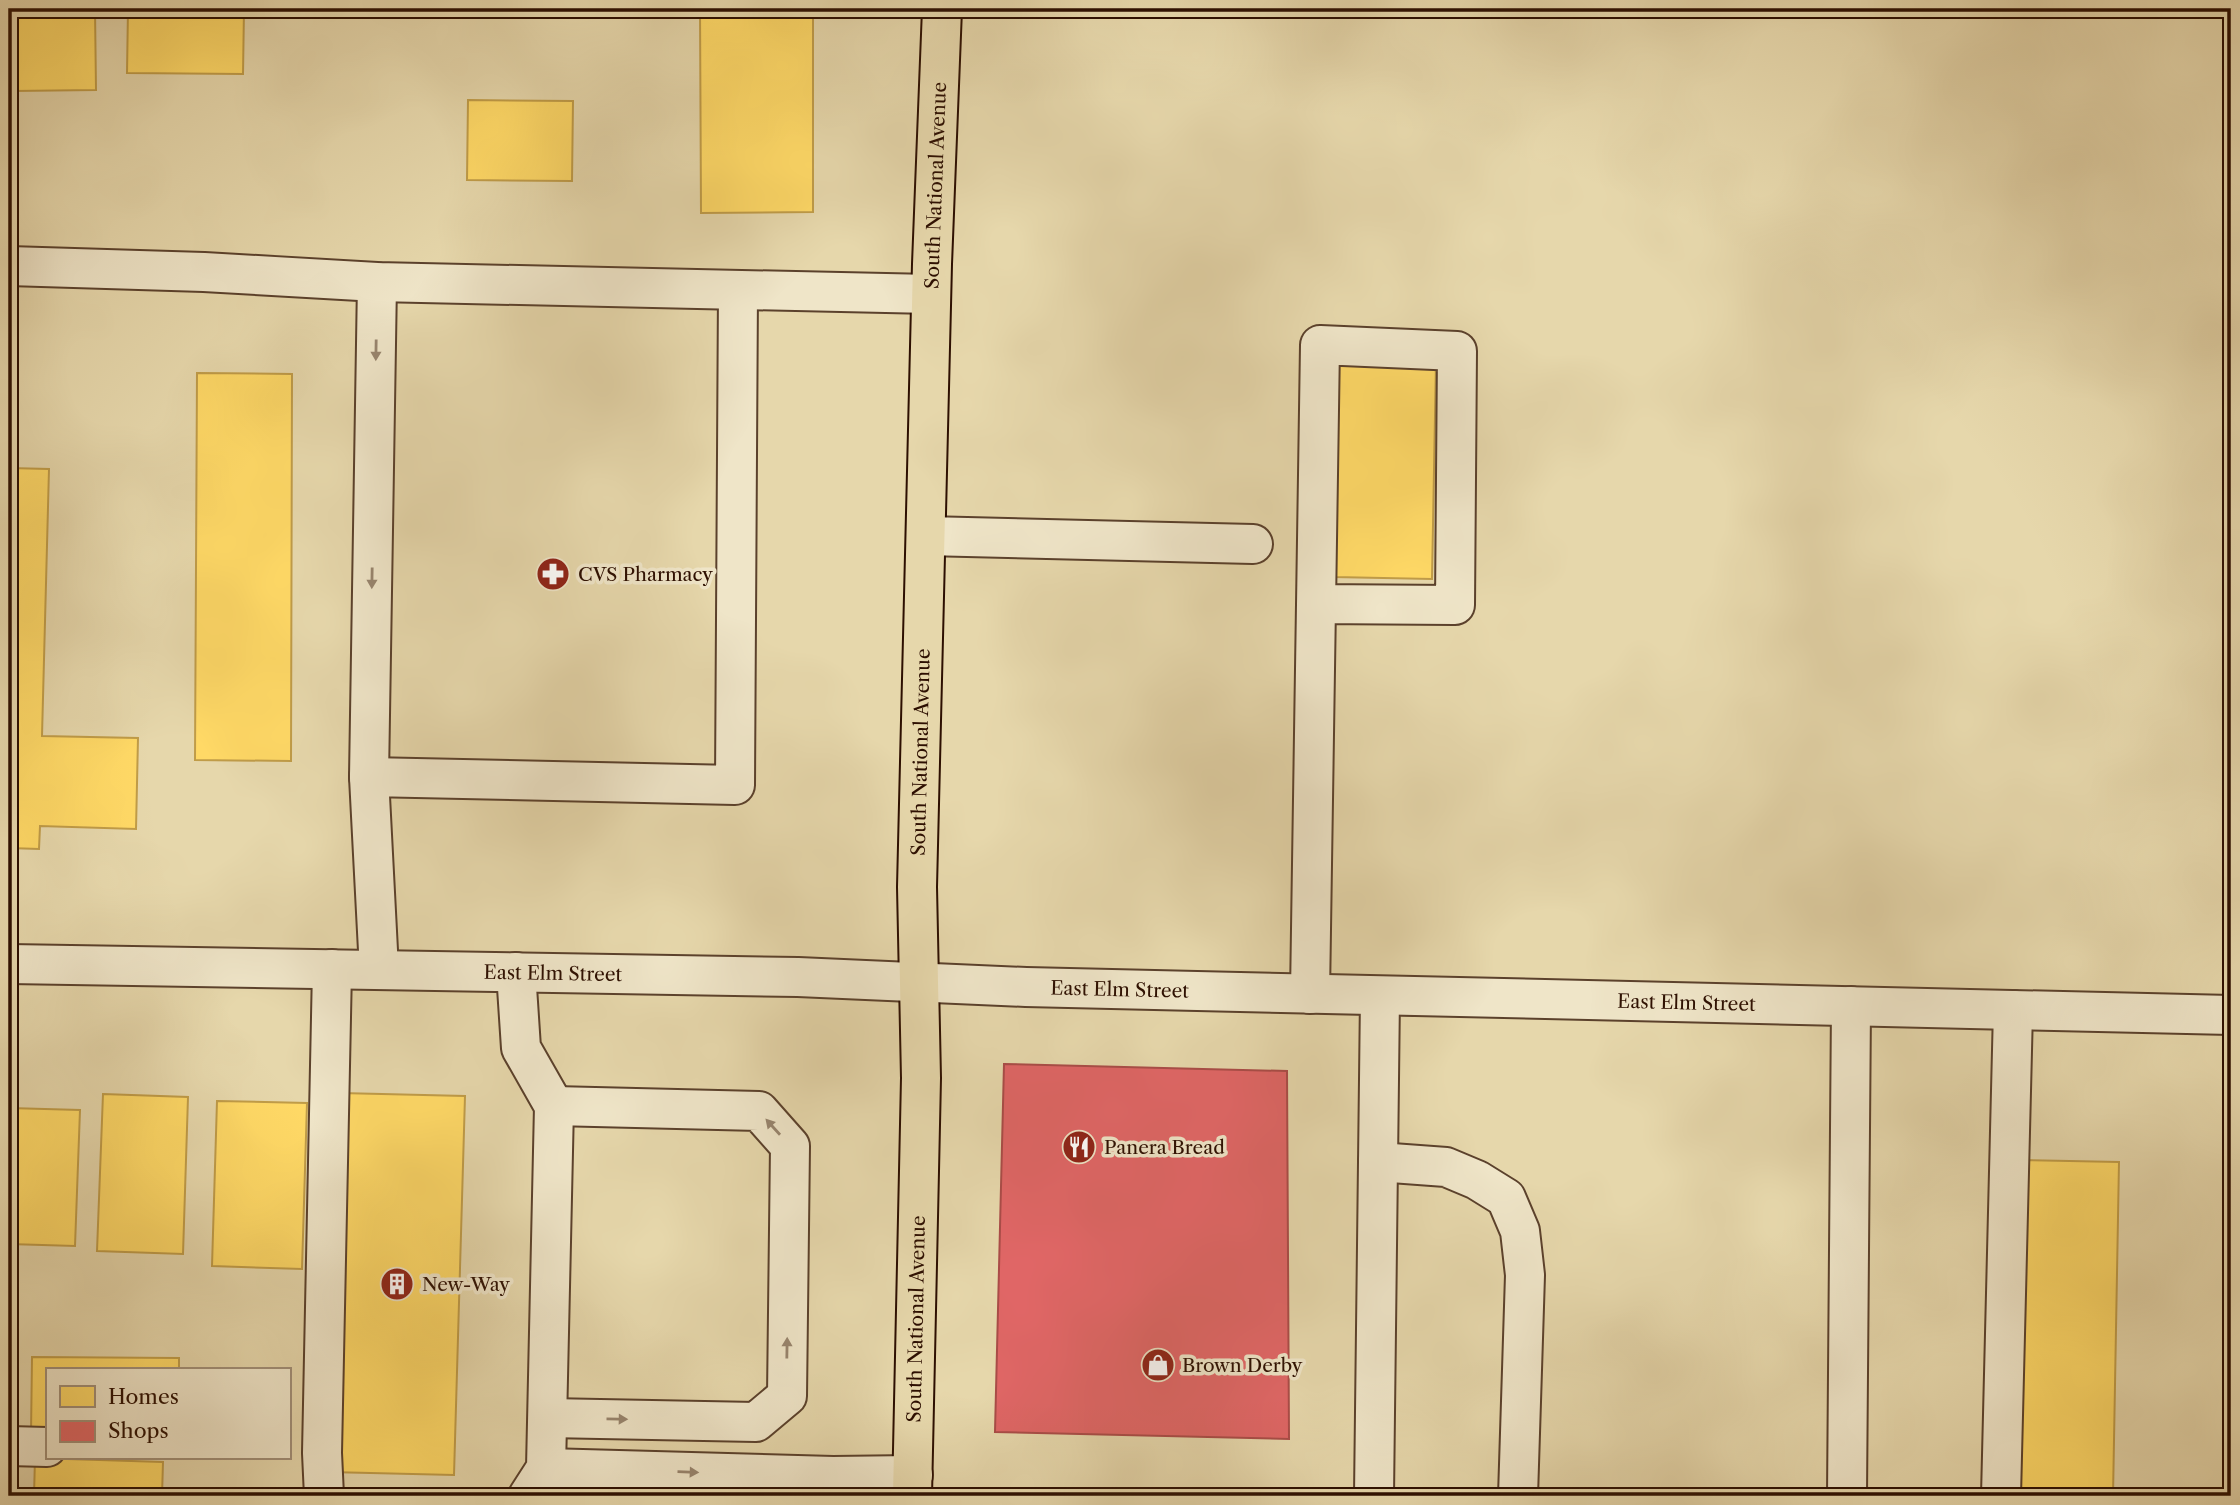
<svg xmlns="http://www.w3.org/2000/svg" width="2240" height="1505" font-family="'Libre Caslon Text',serif">
<rect width="100%" height="100%" fill="#e6d7ab"/>
<filter id="stains"><feTurbulence type="fractalNoise" baseFrequency=".00286" numOctaves="4"/><feColorMatrix values="0 0 0 0 .2 0 0 0 0 .09 0 0 0 0 .02 0 0 0 .5 -.17"/></filter>
<radialGradient id="worn" r=".72"><stop offset=".6" stop-color="#630" stop-opacity="0"/><stop offset="1" stop-color="#630" stop-opacity=".3"/></radialGradient>
<path fill="#ffd966" stroke="#c09c48" stroke-width="2" d="M13,9H95L96,90L13,91Z
M128,9H244L243,74L127,73Z
M700,9H813V212L701,213Z
M468,100L573,101L572,181L467,180Z
M1338,360L1436,362L1432,579L1334,577Z
M197,373L292,374L291,761L195,760Z
M9,468L49,469L42,736L138,738L136,829L40,826L39,849L9,848Z
M340,1093L465,1096L454,1475L329,1472Z
M103,1094L188,1097L183,1254L97,1251Z
M217,1101L307,1103L302,1269L212,1266Z
M9,1108L80,1110L75,1246L9,1244Z
M2021,1160L2119,1162L2113,1496H2015Z
M32,1357L179,1358V1370H47V1434H31Z
M35,1458L163,1462L162,1496H34Z"/>
<path fill="#e06666" stroke="#aa4c48" stroke-width="2" d="M1004,1064L1287,1071L1289,1439L995,1432Z"/>
<g fill="none" stroke-linecap="round" stroke-linejoin="round">
<defs>
<g id="minor">
<path d="M9,266L204,272L377,282L931,294"/>
<path d="M926,536L1253,544"/>
<path d="M369,777L377,282"/>
<path id="s1" d="M9,964L798,977L1026,987L2231,1015"/>
<path d="M379,970L369,777L735,785L738,290"/>
<path d="M516,972L521,1048L554,1106L546,1468L528,1496"/>
<path d="M1310,994L1320,345L1457,351L1455,605L1316,604"/>
<path d="M1378,1162L1446,1167L1477,1180L1506,1198L1520,1231L1525,1275L1518,1496"/>
<path d="M548,1418L756,1422L787,1396L790,1146L759,1111L554,1106"/>
<path d="M9,1446L47,1447"/>
<path d="M546,1468L833,1476L913,1475"/>
<path d="M324,1496L322,1453L332,969"/>
<path d="M1374,1496L1380,996"/>
<path d="M1847,1496L1851,1006"/>
<path d="M2001,1496L2013,1010"/>
</g>
<g id="major">
<path id="s2" d="M912,1496L921,1078L917,887L932,264L942,9"/>
</g>
</defs>
<use href="#minor" stroke="#5b412c" stroke-width="42"/>
<use href="#major" stroke="#2d0f01" stroke-width="42"/>
<use href="#minor" stroke="#efe5c8" stroke-width="38"/>
<use href="#major" stroke="#e6d7ab" stroke-width="38"/>
</g>
<defs><path id="oneway-solid" d="M-6-.8H1V-3.2L6.5 0L1 3.2V.8H-6Z" transform="scale(1.75)"/></defs>
<g fill="#98856e">
<use href="#oneway-solid" transform="translate(376 350) rotate(91)"/>
<use href="#oneway-solid" transform="translate(372 578) rotate(91)"/>
<use href="#oneway-solid" transform="translate(773 1127) rotate(-132)"/>
<use href="#oneway-solid" transform="translate(787 1348) rotate(-89)"/>
<use href="#oneway-solid" transform="translate(617 1419) rotate(1)"/>
<use href="#oneway-solid" transform="translate(688 1472) rotate(2)"/>
</g>
<defs>
<symbol id="pharmacy-disc" viewBox="-11 -11 22 22"><circle r="9.5" fill="#8f2418" stroke="#efe5c8"/><path d="M-2-6h4v4h4v4h-4v4h-4v-4h-4v-4h4Z" fill="#fff"/></symbol>
<symbol id="restaurant-disc" viewBox="-11 -11 22 22"><circle r="9.5" fill="#8f2418" stroke="#efe5c8"/><path d="M-5-6h1v4h1v-4h1v4h1v-4h1v5L-1.5 .5V6h-2V.5L-5-1ZM5-6V6H3V1.5H1.5Q1.5-4 5-6Z" fill="#fff"/></symbol>
<symbol id="building-disc" viewBox="-11 -11 22 22"><circle r="9.5" fill="#8f2418" stroke="#efe5c8"/><path d="M-4-6H4V6H1V3H-1V6H-4ZM-2.5-4.3h1.7v1.8h-1.7ZM.8-4.3h1.7v1.8H.8ZM-2.5-1h1.7V.8h-1.7ZM.8-1h1.7V.8H.8Z" fill="#fff"/></symbol>
<symbol id="shop-disc" viewBox="-11 -11 22 22"><circle r="9.5" fill="#8f2418" stroke="#efe5c8"/><path d="M-5-2.5h2.3a2.7 3.5 0 0 1 5.4 0H5L5.5 6h-11ZM-1.5-2.5h3a1.5 2.3 0 0 0-3 0Z" fill="#fff"/></symbol>
</defs>
<g fill-rule="evenodd">
<use href="#pharmacy-disc" x="534" y="555" width="38" height="38"/>
<use href="#restaurant-disc" x="1060" y="1128" width="38" height="38"/>
<use href="#building-disc" x="378" y="1265" width="38" height="38"/>
<use href="#shop-disc" x="1139" y="1346" width="38" height="38"/>
</g>
<g text-anchor="middle" stroke-width="7" stroke-linejoin="round" paint-order="stroke">
<g font-size="19" fill="#2d0f01" stroke="#efe5c8">
<text dy="7" stroke="none"><textPath href="#s2" startOffset="1311">South National Avenue</textPath></text>
<text dy="7" stroke="none"><textPath href="#s2" startOffset="744">South National Avenue</textPath></text>
<text dy="7" stroke="none"><textPath href="#s1" startOffset="544">East Elm Street</textPath></text>
<text dy="7" stroke="none"><textPath href="#s1" startOffset="1111">East Elm Street</textPath></text>
<text dy="7" stroke="none"><textPath href="#s1" startOffset="1678">East Elm Street</textPath></text>
<text dy="7" stroke="none"><textPath href="#s2" startOffset="177">South National Avenue</textPath></text>
</g>
<g font-size="19" fill="#2d0f01" stroke="#efe5c8" text-anchor="start">
<text x="578" y="581">CVS Pharmacy</text>
<text x="1104" y="1154">Panera Bread</text>
<text x="422" y="1291">New-Way</text>
<text x="1182" y="1372">Brown Derby</text>
</g>
</g>
<rect width="2240" height="1505" fill="none" stroke="#e6d7ab" stroke-width="35"/>
<rect x="10" y="10" width="2219" height="1484" fill="none" stroke="#2d0f01" stroke-width="3.5"/>
<rect x="18" y="18" width="2205" height="1470" fill="none" stroke="#2d0f01" stroke-width="2"/>
<rect x="46" y="1368" width="245" height="91" fill="#efe5c8" stroke="#a18f78" stroke-width="2"/>
<rect x="60" y="1386" width="35" height="21" fill="#ffd966" stroke="#a18f78" stroke-width="2"/>
<text x="108" y="1404" font-size="21" fill="#2d0f01">Homes</text>
<rect x="60" y="1421" width="35" height="21" fill="#e06666" stroke="#a18f78" stroke-width="2"/>
<text x="108" y="1438" font-size="21" fill="#2d0f01">Shops</text>
<rect width="100%" height="100%" filter="url(#stains)"/>
<rect width="100%" height="100%" fill="url(#worn)"/>
</svg>
